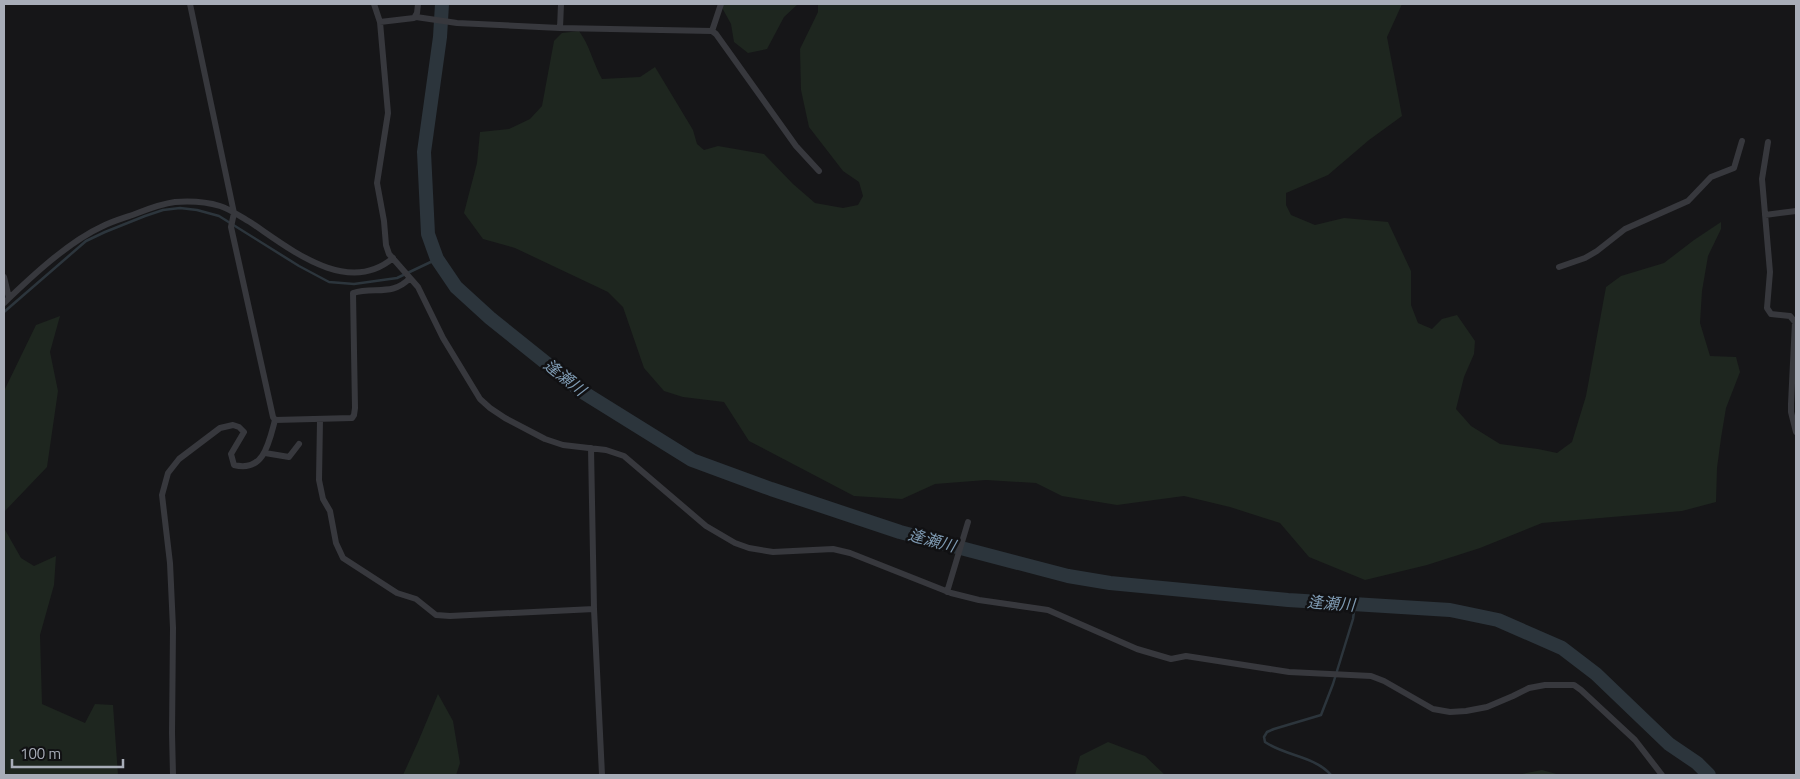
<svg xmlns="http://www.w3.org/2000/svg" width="1800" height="779" font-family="'Titillium Web','Noto Sans JP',sans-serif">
<rect width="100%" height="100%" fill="#161618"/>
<path fill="#1e261f" d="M720,4H798L784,17L767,49L748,53L734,42L731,24Z
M818,4H1402L1387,37L1402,116L1369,140L1328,175L1286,193V205L1291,215L1315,225L1344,218L1388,222L1411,271V305L1418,323L1432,329L1442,319L1457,315L1475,341L1474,354L1464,377L1456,409L1471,426L1500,444L1538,449L1557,453L1572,442L1586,396L1606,287L1621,276L1664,263L1694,240L1721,222V229L1708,256L1702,291L1700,323L1710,356L1736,357L1740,372L1726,408L1721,438L1717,468L1716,502L1682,511L1542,523L1480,548L1427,565L1365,580L1309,557L1280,523L1230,507L1184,496L1117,505L1062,496L1036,483L986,480L935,484L902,499L854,496L749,441L724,402L683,397L664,391L644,368L623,307L608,292L515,248L483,239L464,213L477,163L480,132L509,129L530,119L542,106L554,41L562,33L579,31C590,46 593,63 602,79L640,77L655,67L693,130L697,144L704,150L718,146L764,154L793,184L815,203L843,208L858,205L863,196L859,182L843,171L809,127L801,90L800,49L818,12Z
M60,316L50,352L58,391L47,467L4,512V391L36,325Z
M4,528L21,558L34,566L56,556L54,585L40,635L42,704L85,723L95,704L113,705L118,775H4Z
M438,694L453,721L460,763L456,775H403L418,742Z
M1108,742L1145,756L1165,775H1075L1080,756Z
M1542,770L1560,775H1517Z"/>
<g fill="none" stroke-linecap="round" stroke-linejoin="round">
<path stroke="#2c353c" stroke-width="2.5" d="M4,312L86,241L105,232L145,216L163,210L180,208L197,210L219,216L299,266L329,282L354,284L397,278L437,259
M1331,775C1315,756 1285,756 1265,742L1264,737L1267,732L1274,729L1321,715L1333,684L1353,619L1355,604"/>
<path stroke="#2c353c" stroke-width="14" d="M442,4L440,37L424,152L428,234L437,259L456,287L490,318L581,391L692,460L771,489L900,532L1068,576L1110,583L1288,600L1450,610L1498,620L1562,648L1596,674L1669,744L1697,763L1709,775"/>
<path stroke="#37383d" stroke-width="6" d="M190,4L234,213L231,227L273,417L275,420L352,418L354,415L355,408L353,293C374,286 392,297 410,278
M374,4L380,22L388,113L377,183L384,221L386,245L389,254L418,287L443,338L480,399L490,408L505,418L545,439L563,445L606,450L624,456L706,526L735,543L749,548L773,552L833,549L850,553L951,593L979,600L1048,610L1137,649L1171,659L1186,656L1289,672L1371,676L1384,681L1433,709L1450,712L1466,711L1487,707L1513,696L1529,688L1545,685H1574L1581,690L1635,740L1662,775
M416,17L457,23L560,28L712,31L716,34L796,146L819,171
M380,22L414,18L417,13L418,4
M560,28L561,4
M712,31L721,4
M1768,142L1762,179L1770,272L1767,308L1771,314L1790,316L1795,322L1791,404V412L1796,432
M1765,215L1796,211
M1559,267L1585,258L1597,251L1625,229L1688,201L1711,177L1734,168L1742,141
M4,277L9,298
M4,303C31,277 68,242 103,226C113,221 124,218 135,214C148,209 160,204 175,202C189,201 207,202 220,206C230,209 241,217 250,222C289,248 347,297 393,258
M320,420L319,480L323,499L330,511L336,543L343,558L397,593L416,599L436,615L450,616L594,609
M591,448L594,609L602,775
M265,453L289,457L299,444
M947,592L968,522
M173,775L172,733L173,628L170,563L162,495L168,473L179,459L220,428L233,425L239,427L244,432L231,454L234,465C264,473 269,442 275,420"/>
</g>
<g text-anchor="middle" stroke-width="5" stroke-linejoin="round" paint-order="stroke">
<g font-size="16" font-style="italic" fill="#7f9bb3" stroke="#111113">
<text transform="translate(565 377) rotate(38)" y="6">逢瀬川</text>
<text transform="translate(932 540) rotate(15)" y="6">逢瀬川</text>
<text transform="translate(1331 603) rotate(4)" y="6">逢瀬川</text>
</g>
</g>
<rect width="1800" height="779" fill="none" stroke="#a8adb8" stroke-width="10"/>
<path d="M12 759v8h111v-8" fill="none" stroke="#a8adb8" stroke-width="2.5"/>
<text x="20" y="759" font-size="15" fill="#a8adb8" stroke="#111113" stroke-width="4" paint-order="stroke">100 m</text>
</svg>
